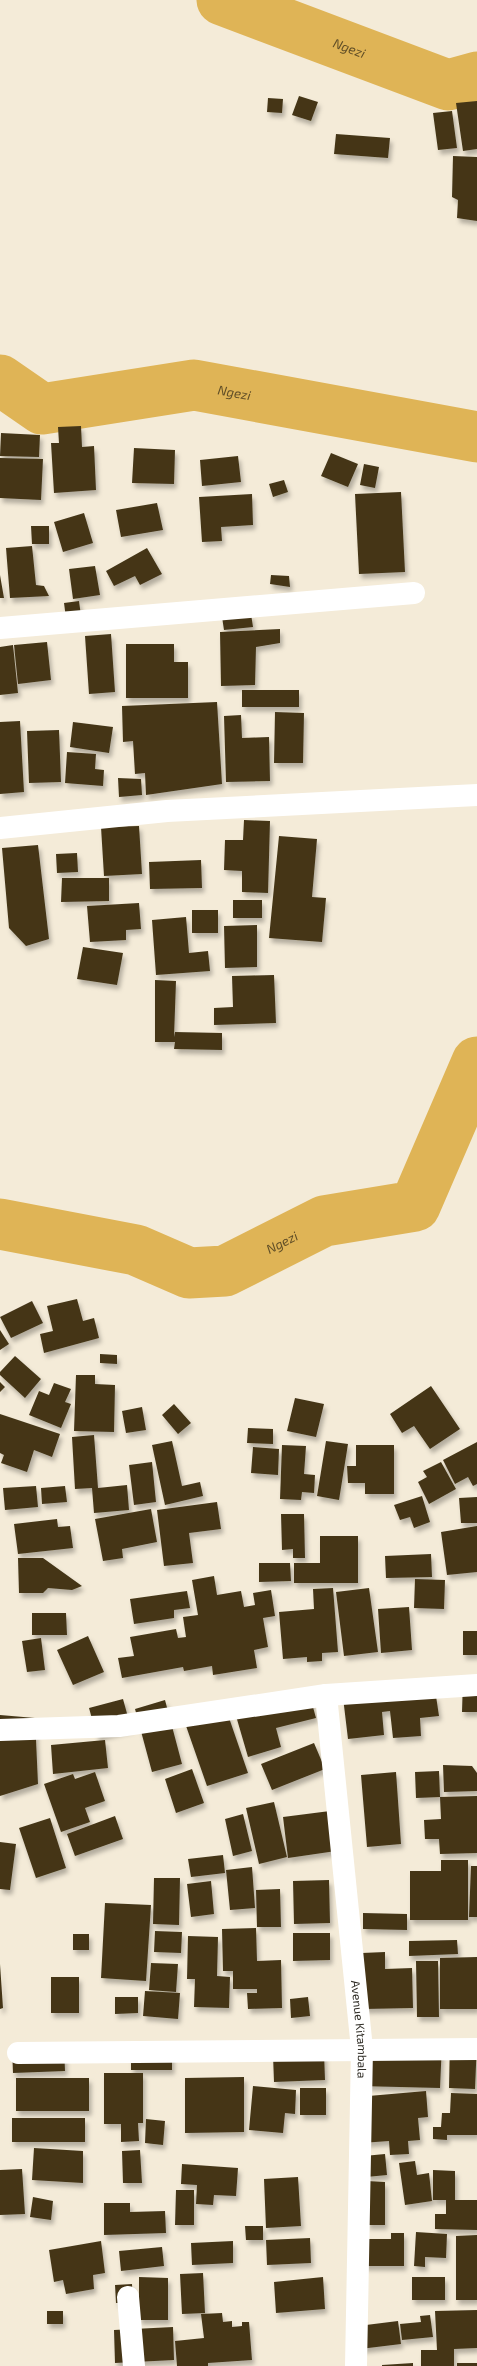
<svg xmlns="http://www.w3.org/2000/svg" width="477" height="2366" font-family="'Exo 2',sans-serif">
<defs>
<filter id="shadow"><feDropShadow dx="2.5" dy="4.5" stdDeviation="2" flood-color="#0004"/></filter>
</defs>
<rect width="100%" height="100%" fill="#f4ebd8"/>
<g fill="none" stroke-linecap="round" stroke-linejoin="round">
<g stroke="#dfb456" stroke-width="51">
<path id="s1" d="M222,0L448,85L477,77"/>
<path id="s2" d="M0,380L42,409L194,385L477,437"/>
<path id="s3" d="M0,1224L136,1250L189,1273L225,1271L324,1221L415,1206L477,1062"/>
</g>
</g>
<path fill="#443619" filter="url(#shadow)" d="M299,96L318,102L311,121L292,115Z
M268,98L283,99L282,113L267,112Z
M477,101V149L463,151L456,103Z
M452,111L457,148L438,150L433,113Z
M336,134L390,138L388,158L334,154Z
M453,156L477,157V221L457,218L458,200L452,197Z
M81,426L82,447L94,446L96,490L54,493L51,443H59L58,427Z
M1,433L40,435L39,457L0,456Z
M134,448L175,450L174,484L132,483Z
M331,453L358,464L348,487L321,476Z
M238,456L241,482L202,486L200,460Z
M0,458L43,459L41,500L0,498Z
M364,464L379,467L375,488L360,485Z
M284,480L288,492L273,497L269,484Z
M401,492L405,572L359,574L355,494Z
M252,494L253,525L221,527L222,541L202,542L199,497Z
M157,503L163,530L121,537L116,510Z
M84,513L93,543L63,552L54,522Z
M31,526H49V544H32Z
M32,546L36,585L44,586L49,596L10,598L6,548Z
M147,548L162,574L140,585L135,576L114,586L106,571Z
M95,566L100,595L73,599L69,569Z
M0,575L4,598H0Z
M271,575L289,576L290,587L270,584Z
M79,601L81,616L66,618L64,603Z
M251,614L253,627L224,630L222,617Z
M280,629V643L256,647L255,685L221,686L220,632Z
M111,634L115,692L89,694L85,636Z
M47,642L51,680L18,684L14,645Z
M126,644H174V662H188V698H126Z
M13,645L18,693L0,695V647Z
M242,690H299V707H242Z
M217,702L222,784L146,795L145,773L135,774L133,741L123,742L122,706Z
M275,712L304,713L303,763H274Z
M241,715L242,738L269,737L270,781L226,782L224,716Z
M20,721L24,792L0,794V722Z
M73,722L113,727L109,753L70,747Z
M59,730L61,782L29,783L27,731Z
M67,752L96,754L95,769L104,770L103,786L65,783Z
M118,778L141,779L142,795L119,797Z
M244,820L270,821L268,893L242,892V871L224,870L225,840H243Z
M139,826L142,874L104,876L101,827Z
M279,836L317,839L312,897L326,898L322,942L269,938Z
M38,845L49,939L26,946L9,928L2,848Z
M77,853L78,872L57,873L56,854Z
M201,860L202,888L150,889L149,862Z
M62,878H109V901L61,902Z
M233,900H262V918H233Z
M139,903L141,929L126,930V940L90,942L87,906Z
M192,910H218V933H192Z
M186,917L189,953L208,951L210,971L156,975L152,920Z
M257,925V967L225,968L224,926Z
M83,947L123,953L117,985L77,979Z
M274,975L276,1023L214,1025V1008L233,1007L232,976Z
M155,980L176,981L174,1037L175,1032L222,1033V1050L174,1049L175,1042H155Z
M77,1299L83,1321L94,1318L99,1338L44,1353L40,1334L53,1331L47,1306Z
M32,1301L43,1323L11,1338L0,1317Z
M0,1330L9,1344L0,1350Z
M100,1354L117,1355V1364L100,1363Z
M15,1356L41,1379L25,1398L0,1375V1372Z
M76,1375H95V1384L115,1385L114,1432L74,1431Z
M0,1382L5,1387L0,1392Z
M54,1383L71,1389L65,1402L71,1404L61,1428L29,1415L39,1391L49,1395Z
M431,1386L460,1429L430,1449L414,1426L402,1433L390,1414Z
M295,1398L324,1404L316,1437L287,1431Z
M174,1404L191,1423L178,1434L162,1415Z
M142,1407L146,1430L126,1433L122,1411Z
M0,1414L60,1434L52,1457L34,1450L27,1472L1,1463L4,1455L0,1453Z
M248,1428L273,1429V1444L247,1443Z
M94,1435L98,1488L127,1485L129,1510L94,1513L92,1488L75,1489L72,1437Z
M172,1441L182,1486L200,1482L203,1496L165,1505L152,1445Z
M326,1441L348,1444L339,1500L317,1496Z
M477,1442V1484L473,1486L468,1477L455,1484L443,1460Z
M282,1445L306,1446L304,1474L315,1475L314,1493L302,1492L301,1500L280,1499Z
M356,1445H394V1494H365V1483H348L347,1466H356Z
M253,1447L279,1449L278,1475L251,1473Z
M152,1462L156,1502L134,1505L129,1465Z
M441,1462L456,1489L429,1504L418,1482L427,1477L423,1471Z
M36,1486L38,1507L5,1510L3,1488Z
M65,1486L67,1502L42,1504L41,1488Z
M422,1496L430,1522L414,1528L410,1517L400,1520L394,1505Z
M477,1497V1523H461L459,1498Z
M217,1502L221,1529L189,1533L193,1563L164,1566L157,1510Z
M151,1509L157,1542L122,1549L123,1558L103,1561L95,1519Z
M281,1514H304L305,1558H293V1549L282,1550Z
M57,1519L58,1527L70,1526L73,1548L18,1554L14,1524Z
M477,1526V1572L447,1575L441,1532Z
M320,1536H358V1583H294V1563H320Z
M431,1554L432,1577L386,1578L385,1556Z
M18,1558H43L82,1586L72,1590L48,1588L43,1593H19Z
M259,1563H290L291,1581L259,1582Z
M214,1576L217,1595L241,1591L244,1607L255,1605L253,1593L271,1590L275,1616L263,1618L268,1647L254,1650L257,1668L213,1675L212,1666L184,1671L183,1667L122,1678L118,1658L134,1656L130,1637L176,1629L178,1638L186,1637L183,1617L198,1615L192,1580Z
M415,1579L445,1580L444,1609L414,1608Z
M333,1588L338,1652L322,1653V1661L307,1662V1657L283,1659L279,1612L314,1609L313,1589Z
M369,1588L378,1652L344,1656L336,1592Z
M187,1591L190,1608L174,1610V1618L134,1624L130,1599Z
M409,1607L412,1650L381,1653L378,1609Z
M32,1613H66L67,1635H32Z
M463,1631H477V1655H463Z
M88,1636L104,1672L73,1685L57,1650Z
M41,1638L45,1670L27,1672L22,1641Z
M463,1679H477V1712H462Z
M308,1689L316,1718L276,1728L281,1747L248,1757L234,1709Z
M342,1689L436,1696L439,1716L420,1718L421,1736L393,1738L390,1711L382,1712L384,1735L348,1739Z
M123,1699L131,1728L97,1737L89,1708Z
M165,1700L182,1764L152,1772L135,1709Z
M226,1709L248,1773L207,1786L185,1723Z
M0,1715L35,1718L38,1784L0,1796Z
M105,1740L108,1768L53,1774L51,1745Z
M314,1743L325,1769L272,1790L261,1764Z
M443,1765L472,1766L477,1773V1791L444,1792Z
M192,1769L204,1803L176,1813L165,1779Z
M439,1771L440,1797L416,1798L415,1772Z
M95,1772L105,1801L85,1808L90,1822L61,1832L44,1784L73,1774L75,1779Z
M396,1772L401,1844L367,1847L361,1775Z
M477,1796V1853L440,1854L439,1839H425L424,1820L441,1819L440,1797Z
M274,1802L287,1857L259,1864L246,1808Z
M330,1811L336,1851L288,1858L283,1817Z
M243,1814L252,1851L233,1856L225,1819Z
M115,1816L123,1839L75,1856L67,1834Z
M50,1818L66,1868L36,1878L19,1828Z
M0,1842L16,1844L10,1890L0,1889Z
M223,1855L225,1873L191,1877L188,1859Z
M441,1860H468V1920H410V1871H441Z
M471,1866H477V1917H469Z
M252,1867L255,1908L230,1910L226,1870Z
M154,1878H180L179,1925L153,1924Z
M329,1880L330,1923L294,1924L293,1881Z
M211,1881L214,1914L191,1917L187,1884Z
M280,1889L281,1927H257L256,1890Z
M105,1903L151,1905L146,1981L101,1978Z
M363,1913L407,1914V1930L363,1929Z
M256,1928L257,1961L281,1960L282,2008L248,2009L247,1993H257V1989H233V1971H223L222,1929Z
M155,1931L182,1932L181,1953L154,1952Z
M293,1933H330V1960L293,1961Z
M73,1934H89V1950H73Z
M188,1936L218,1937L217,1976L230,1977L229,2008L194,2007L195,1979H187Z
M457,1940L458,1954L409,1956V1941Z
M385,1952V1969L412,1968L413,2008L364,2009L362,1953Z
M477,1957V2009H440V1958Z
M416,1961H438L439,2017H417Z
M151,1963L178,1964L176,1992L149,1990Z
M0,1964L3,2008L0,2009Z
M51,1977H79V2013H51Z
M145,1991L180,1993L178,2019L143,2016Z
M115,1997H138V2013L115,2014Z
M308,1997L310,2016L291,2018L290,1999Z
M360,2040L442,2043L440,2088L359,2086Z
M450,2040L477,2041L475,2089L449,2088Z
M64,2046L65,2071L13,2073L12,2048Z
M131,2046H172V2070H131Z
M324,2053L325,2080L274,2082L273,2055Z
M104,2073H143V2123H138L139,2141L121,2142V2124H104Z
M244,2077V2132L185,2133V2078Z
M16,2078H89V2111H16Z
M253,2086L296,2090L295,2114L285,2113L283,2133L249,2130Z
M300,2088H326V2115H300Z
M426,2091L428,2117L418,2118L420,2140L408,2141L409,2154L390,2155L389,2141L361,2143L357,2097Z
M451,2093L477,2094V2135H447V2140L433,2139V2127H441L442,2113H450Z
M12,2118H85V2142H12Z
M146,2119L165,2121L163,2145L145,2143Z
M34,2148L83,2151V2183L32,2180Z
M140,2150L142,2183H123L122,2151Z
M385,2154L387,2175L366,2177L364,2156Z
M415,2161L417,2175L429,2173L432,2201L405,2205L399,2163Z
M182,2164L238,2168L236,2196L214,2195L213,2205L196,2204L197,2185L181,2184Z
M22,2169L25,2214L0,2215V2170Z
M433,2170L455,2171V2200H477V2230L435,2229V2214H446V2200H433Z
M298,2177L301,2226L266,2228L264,2179Z
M367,2181L385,2182V2225H367Z
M176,2190H194V2225H175Z
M33,2197L53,2201L51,2220L30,2217Z
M104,2203H130V2212L165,2211L166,2233L104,2235Z
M245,2226H263V2240H246Z
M416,2232L447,2234L446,2258L425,2257V2267L414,2266Z
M391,2233H404V2266H363V2239H391Z
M477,2235V2300H456V2236Z
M310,2238L311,2263L267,2265L266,2240Z
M101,2241L105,2273L93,2275L94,2289L66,2294L63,2280L54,2282L49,2250Z
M233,2241V2263L192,2265L191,2243Z
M162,2247L164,2266L121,2271L119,2251Z
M203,2273L205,2313L182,2314L180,2274Z
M139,2277L168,2278V2320H139Z
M323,2277L325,2309L276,2313L274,2282Z
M412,2277H445V2300H412Z
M132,2284L133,2303H116L115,2285Z
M477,2310V2348L454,2349V2366H421V2350H437L435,2311Z
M47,2311H63V2324H47Z
M222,2313L223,2322L232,2321V2327L242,2326V2322H249L252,2360L208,2363V2366H177L175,2341L204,2338L201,2314Z
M430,2315L433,2337L402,2340L400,2324L421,2322L420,2316Z
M398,2321L401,2344L360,2349L358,2326Z
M173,2327L174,2360L115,2363L114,2330Z
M413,2363V2366H382V2365Z
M457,2363H477V2366H457Z"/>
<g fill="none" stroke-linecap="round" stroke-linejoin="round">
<g stroke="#fff" stroke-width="22">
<path d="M0,628L414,593"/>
<path d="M0,828L167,811L477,795"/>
<path id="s4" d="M326,1695L362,2049L356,2366"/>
<path d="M0,1730L119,1726L326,1695L477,1685"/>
<path d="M18,2053L477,2049"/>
<path d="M128,2297L134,2366"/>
</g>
</g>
<g text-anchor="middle" stroke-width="4" stroke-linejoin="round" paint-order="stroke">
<g font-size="12" fill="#2f2c25" stroke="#fff">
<text dy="4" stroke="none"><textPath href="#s4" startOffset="336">Avenue Kitambala</textPath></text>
</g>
<g font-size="13" font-style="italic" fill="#604e27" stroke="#fff">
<text dy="5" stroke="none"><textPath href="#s1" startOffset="136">Ngezi</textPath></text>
<text dy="5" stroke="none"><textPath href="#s2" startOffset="246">Ngezi</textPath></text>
<text dy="5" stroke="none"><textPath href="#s3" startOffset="296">Ngezi</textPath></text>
</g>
</g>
</svg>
